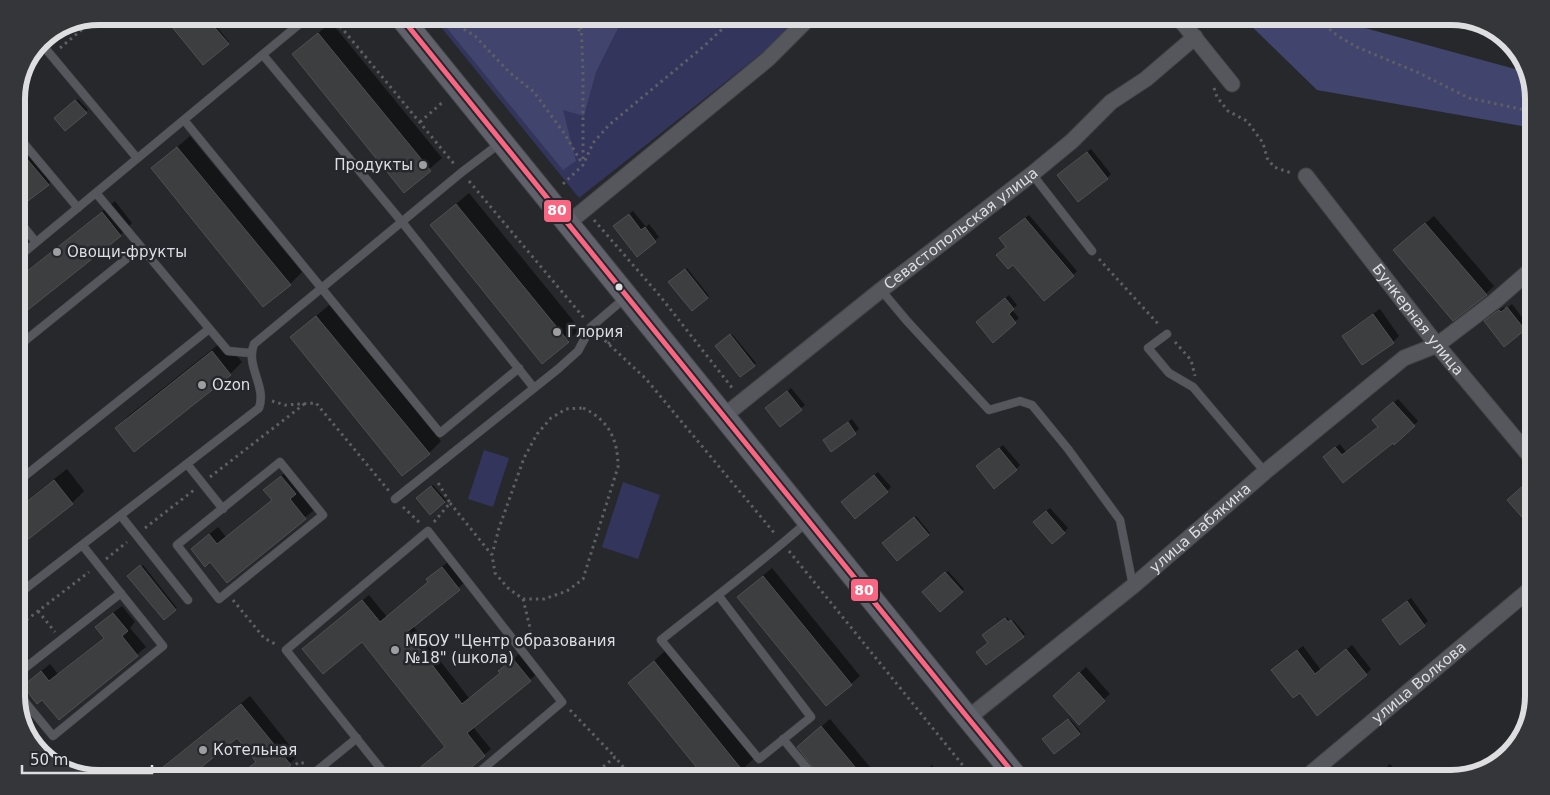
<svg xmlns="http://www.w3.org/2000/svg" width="1550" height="795" font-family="'DejaVu Sans',sans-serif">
<rect width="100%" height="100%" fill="#27282b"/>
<path fill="#33355c" d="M795,19L767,49L579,198L436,21Z
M484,450L509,458L493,507L468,499Z
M623,482L660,495L638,559L602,547Z"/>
<path fill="#41446d" d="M1242,17H1377L1365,28L1526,72L1534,94V127H1527L1317,90Z
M622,20L596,72L584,116L563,110L576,161L563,170L441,21Z"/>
<path fill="#0007" d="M169,22H213L229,42L204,63Z
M331,22L442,158L404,191L294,54Z
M78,99L88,110L66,129L56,118Z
M16,132L55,178L36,195L16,208Z
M190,136L302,272L290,284L153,168Z
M1091,149L1111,174L1107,178L1063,171Z
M469,193L580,329L568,341L431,225Z
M115,201L132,223L120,235L16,280Z
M633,211L646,227L649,224L659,237L637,255L618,222Z
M1029,215L1077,271L1073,275L1007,246L1005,235Z
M1434,216L1494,286L1486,294L1403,242Z
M687,268L709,296L692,310L670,282Z
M1009,295L1017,305L1012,310L1019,318L993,341L981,319Z
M1512,304L1528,325L1504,345L1489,317L1504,307L1506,309Z
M329,305L441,441L429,453L292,337Z
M1380,309L1399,336L1393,342L1343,336L1349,330Z
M732,334L756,363L741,376L717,346Z
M224,340L242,362L230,374L116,428L128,416Z
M791,388L805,405L781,425L771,405Z
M1398,399L1418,421L1395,443L1393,441L1344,481L1328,453L1340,444L1346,452L1379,426L1378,417Z
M852,419L859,429L831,450L824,440Z
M1003,445L1020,465L1016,469L982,463Z
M67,469L84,491L72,503L16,547V509Z
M290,469L303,485L298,491L314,510L227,581L201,541L218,527L226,537L273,500V482Z
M878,472L891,487L887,491L846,498Z
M1530,481L1534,486V529L1513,496Z
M433,485L446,500L430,513L417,498Z
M1050,508L1068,528L1053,543L1034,522Z
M916,516L930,533L897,560L884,543Z
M448,562L465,582L413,626L469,698L501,673L500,671L520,653L537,674L473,727L491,749L455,779L446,747L362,641L310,643L369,595L387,617L430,581L434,573Z
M143,565L177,608L165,618L129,576Z
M772,568L860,676L827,705L738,597Z
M948,571L964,589L940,610L924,592Z
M1411,598L1428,621L1401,643L1387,616Z
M122,606L135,622L130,628L146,647L59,719L33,678L50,664L58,674L104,637L105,619Z
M1007,617L1010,622L1013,620L1025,634L986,664L990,643L986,633Z
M1352,645L1371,669L1366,674L1300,691L1273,670L1303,646L1321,670Z
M666,650L754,758L742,770L630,683Z
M1086,667L1110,694L1079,723L1061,690Z
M250,696L298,756L272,779H234L257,761L237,736L184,779H147Z
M830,719L880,779H824L798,747Z
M1070,719L1081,732L1079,733L1046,738Z
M1390,764L1404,779H1374L1376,776Z
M932,765L943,779H915Z
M1109,773L1113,779H1101Z"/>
<path fill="#3d3e40" stroke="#4f5051" d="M168,22H210L229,44L203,65Z
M318,33L431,171L404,193L292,54Z
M75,100L87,113L65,131L54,118Z
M16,146L49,185L16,210Z
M177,147L291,285L263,307L151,168Z
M1087,152L1108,179L1078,202L1057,175Z
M456,204L569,342L542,364L430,225Z
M102,212L121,236L24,313L16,304V280Z
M629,214L641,230L645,227L656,242L637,257L613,226Z
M1025,218L1074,276L1044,301L1013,265L1008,269L996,255L1006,247L999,238Z
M1425,223L1487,295L1453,321L1393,250Z
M685,269L708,298L692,311L668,282Z
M1005,298L1014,309L1009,314L1016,323L993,343L976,322Z
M1507,307L1525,330L1504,347L1484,321L1499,310L1501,312Z
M1373,314L1394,343L1362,365L1342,336Z
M316,316L430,454L402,476L290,337Z
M730,334L755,366L740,377L715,346Z
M212,351L231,375L134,452L115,428Z
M787,391L802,410L780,427L765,408Z
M1393,402L1415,426L1394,445L1393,443L1343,483L1323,457L1335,447L1342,455L1378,427L1372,420Z
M848,422L856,434L831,452L823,440Z
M999,448L1017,470L994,489L976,466Z
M874,475L888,492L855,519L841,502Z
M281,476L296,494L290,499L306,519L227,583L210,562L205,567L191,549L209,534L217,544L272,500L263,490Z
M54,480L73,504L16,549V510Z
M1525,484L1534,494V531L1507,500Z
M431,486L445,502L430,515L416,498Z
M1046,511L1065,533L1052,544L1033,522Z
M914,517L929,535L897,561L882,543Z
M140,565L176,610L164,620L127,576Z
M442,567L460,590L407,632L462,704L500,673L498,671L513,659L531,681L467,733L485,756L457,779H406L445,747L362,642L323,674L302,649L362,600L380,622L428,582L426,579Z
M945,572L963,592L940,612L922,592Z
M763,576L852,685L826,706L737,597Z
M1407,601L1425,626L1400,645L1382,620Z
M113,613L128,631L122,636L138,656L59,720L42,700L37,704L23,686L41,671L49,681L104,638L95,627Z
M1005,618L1008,622L1011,620L1024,637L986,665L976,652L988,643L982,635Z
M1346,649L1367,675L1317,716L1300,693L1293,698L1271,670L1297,650L1315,674Z
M654,661L743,771L734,779H706L628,683Z
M1079,672L1105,701L1079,725L1053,696Z
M241,704L291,765L274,779H234L256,762L237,738L187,779H148Z
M1068,719L1080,734L1054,754L1042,739Z
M821,726L865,779H822L797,747Z"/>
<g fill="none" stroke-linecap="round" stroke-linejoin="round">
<defs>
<path id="lane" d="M40,42L137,158
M263,55L402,222L534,388
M184,120L440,433L519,368
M16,134L78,208
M1032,174L1092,251
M96,193L228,351L250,353
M19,221L36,242
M16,259L303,21
M881,290L907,321L989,410L1020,401L1032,405L1068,449L1120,520L1133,586
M1167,334L1148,348L1169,373L1193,387L1265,472
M16,348L141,247
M280,462L323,515L219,599L177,545Z
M187,464L223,509
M16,483L209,329
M395,499L558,369L578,351L591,327L626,297
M121,516L188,600
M718,595L811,717L759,759L661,640C710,601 760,564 807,522
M16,596L259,408C267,386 245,366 254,344L462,172L499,144
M16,675L121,593
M16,691L53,736L163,646L83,546
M783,739L816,779
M299,779L308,778L357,738
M389,779L286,650L428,531L562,702L471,779"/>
<g id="street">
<path d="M1178,17L1232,84"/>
<path id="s1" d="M1306,176L1437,345L1534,461"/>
<path d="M567,224L768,59L808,19"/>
<path id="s2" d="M724,416L881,290L1032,174L1072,141L1111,102L1146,79L1195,37"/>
<path id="s3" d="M968,718L1133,586L1265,472L1404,358L1437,345L1495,301L1534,267"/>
<path id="s4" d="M1304,779L1534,586"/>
</g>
<path id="secondary" d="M404,21L968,718L1018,779"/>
</defs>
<use href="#lane" stroke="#454547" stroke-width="9"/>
<use href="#street" stroke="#454547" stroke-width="17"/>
<use href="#secondary" stroke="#454547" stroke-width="24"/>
<path stroke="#5e5f64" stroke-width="3" stroke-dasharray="2.5 4" stroke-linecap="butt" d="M1314,17L1338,36L1357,47L1419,73L1469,98L1534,112
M569,20L581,32
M581,20L583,73V162
M336,21L455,165
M454,21L457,25L475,36L509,72L534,92L564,133L583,165
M60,48L91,22
M1214,88L1217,97L1228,111L1247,121L1263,143L1267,158L1274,167L1291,173
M420,122L444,101
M469,181L584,318
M563,184L583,165L593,143L609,125L703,47L733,19
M594,220L660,296L733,389
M1099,259L1160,326
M600,336L646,379L776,535
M1175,342L1191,360L1195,376
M608,344L627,326
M272,401L285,405L316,403L389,491
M583,408C609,420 618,440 618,467L583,579L567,591L544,599H523L508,588L495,573L492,555L499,528L524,458L537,434L551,418L566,409Z
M210,477L307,402
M450,503L492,555
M403,507L420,523
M434,522L450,503L437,481
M145,528L194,490
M789,551L974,779
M106,559L127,542
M523,599L534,644
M233,600L264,638L277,645
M38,611L55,632
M16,628L89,572
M570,710L615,757
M295,770L294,766L299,762L307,764
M588,779L615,757L633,779"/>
<use href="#lane" stroke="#56575d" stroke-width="8"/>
<use href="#street" stroke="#56575d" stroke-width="15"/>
<use href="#secondary" stroke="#60616a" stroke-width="22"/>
<defs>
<path id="bus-1" d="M404,21L968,718L1018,779"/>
</defs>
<use href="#bus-1" stroke="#26272c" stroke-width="9"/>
<use href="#bus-1" stroke="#fa6682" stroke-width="5"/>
</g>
<g fill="#9e9ea1" stroke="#26272c" stroke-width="2">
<circle cx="423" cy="165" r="5"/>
<circle cx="57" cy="252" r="5"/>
<circle cx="557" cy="332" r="5"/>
<circle cx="202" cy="385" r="5"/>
<circle cx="395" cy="650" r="5"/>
<circle cx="203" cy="750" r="5"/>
</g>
<circle fill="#dedee1" stroke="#26272c" stroke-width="2" cx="619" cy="287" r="4.5"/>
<g text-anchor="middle" stroke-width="5" stroke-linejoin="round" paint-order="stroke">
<g font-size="15" fill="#dedee1" stroke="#26272c" text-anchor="start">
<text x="413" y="170" text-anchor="end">Продукты</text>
<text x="67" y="257">Овощи-фрукты</text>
<text x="567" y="337">Глория</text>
<text x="212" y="390">Ozon</text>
<text x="405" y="646">МБОУ "Центр образования<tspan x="405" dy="17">№18" (школа)</tspan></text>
<text x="213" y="755">Котельная</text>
</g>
<g font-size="15" fill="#dedee1" stroke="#26272c">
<text dy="5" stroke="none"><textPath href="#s2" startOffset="302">Севастопольская улица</textPath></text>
<text dy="5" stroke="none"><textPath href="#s1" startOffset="182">Бункерная улица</textPath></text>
<text dy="5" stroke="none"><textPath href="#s3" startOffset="300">улица Бабякина</textPath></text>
<text dy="5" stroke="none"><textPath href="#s4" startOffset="150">улица Волкова</textPath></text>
</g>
</g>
<path d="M0 0H1550V795H0ZM99 25H1451A74 74 0 0 1 1525 99V696A74 74 0 0 1 1451 770H99A74 74 0 0 1 25 696V99A74 74 0 0 1 99 25Z" fill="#35363a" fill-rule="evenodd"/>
<path fill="none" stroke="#dedee1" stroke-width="6" d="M99 25H1451A74 74 0 0 1 1525 99V696A74 74 0 0 1 1451 770H99A74 74 0 0 1 25 696V99A74 74 0 0 1 99 25Z"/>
<g stroke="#26272c" stroke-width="2">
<rect x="543" y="199" width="29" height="24" rx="5" fill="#fa6682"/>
<rect x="850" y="578" width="29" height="24" rx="5" fill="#fa6682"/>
</g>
<g font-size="14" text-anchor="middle" font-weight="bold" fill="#fff">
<text x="557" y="215">80</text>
<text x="864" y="595">80</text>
</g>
<path d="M22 765v8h130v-8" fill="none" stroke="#dedee1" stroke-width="2.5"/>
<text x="30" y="765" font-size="15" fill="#dedee1" stroke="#26272c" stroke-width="4" paint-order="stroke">50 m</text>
</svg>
